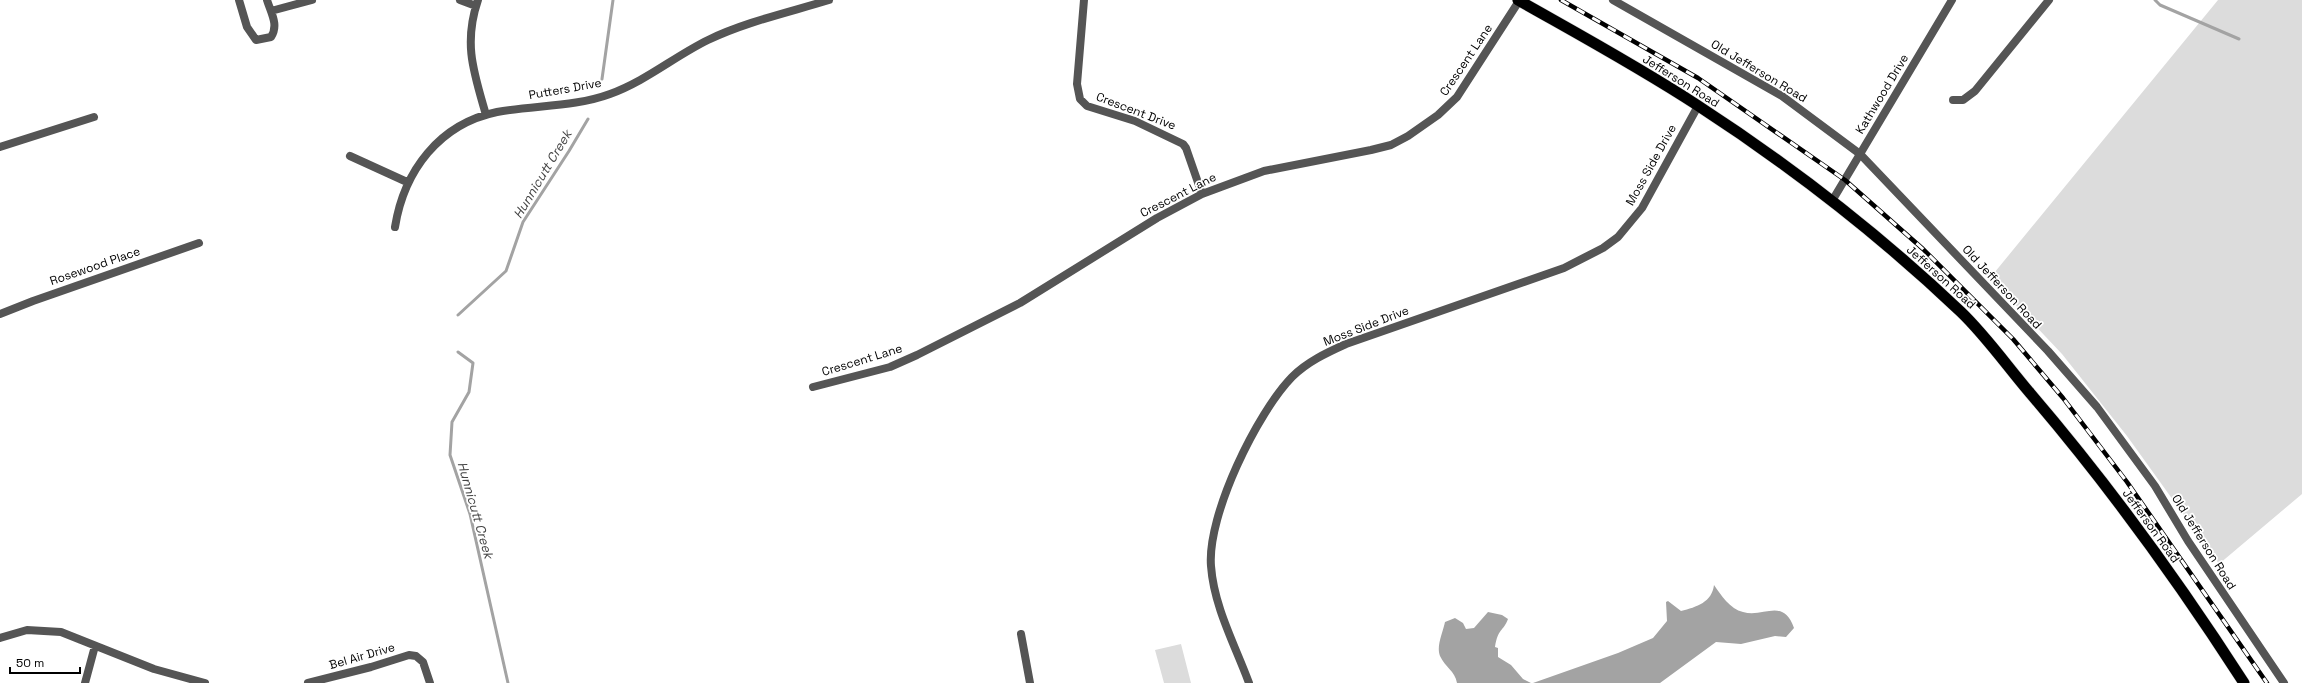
<svg xmlns="http://www.w3.org/2000/svg" width="2302" height="683" font-family="'Space Grotesk',sans-serif">
<rect width="100%" height="100%" fill="#fff"/>
<path fill="#dcdcdc" d="M2218,0H2302V494L2219,564L2127,436L2062,354L1990,278Z
M1181,644L1191,683H1164L1155,650Z"/>
<path fill="#a3a3a3" d="M1714,585C1721,595 1730,609 1743,612C1764,618 1783,597 1794,628L1786,637L1775,636L1741,644L1716,642L1660,683H1533L1618,653L1653,638L1667,621L1666,602L1668,601L1681,611C1697,607 1712,602 1714,585Z
M1488,612L1502,615L1508,619C1503,632 1498,628 1495,647L1498,648V657L1511,665L1523,679L1531,683H1457C1455,671 1445,667 1440,656C1436,646 1443,632 1445,622L1455,618L1463,623L1466,629L1474,628Z"/>
<g fill="none" stroke-linecap="round" stroke-linejoin="round">
<path stroke="#a3a3a3" stroke-width="3" d="M2155,0L2160,5L2239,39
M602,79L613,0
M458,315L506,271L523,222L569,151L588,119
M458,352L473,363L469,392L452,422L450,455L470,514L508,683"/>
<defs>
<path id="trunk" d="M1518,0C1578,34 1639,67 1697,105C1791,166 1880,235 1961,312C1986,336 2007,366 2030,393C2108,484 2179,582 2244,683"/>
</defs>
<use href="#trunk" stroke="#dbdbdb" stroke-width="12"/>
<path stroke="#555" stroke-width="8" d="M239,0L247,27L256,40L271,37C279,25 271,13 267,0
M460,0L476,6
M478,0C463,44 474,73 486,115
M1084,0L1077,84L1080,99L1087,106L1135,121L1183,144L1186,148L1202,194
M1613,0L1782,96L1860,154L2048,351L2097,407L2155,486L2188,541L2284,683
M271,11L312,0
M1953,100H1963L1975,91L2049,0
M0,147L94,117
M350,156L407,182
M395,227C404,171 439,124 497,112C534,105 575,107 610,94C646,81 675,56 708,40C745,22 790,12 829,0
M0,314L33,301L199,243
M813,387L890,367L917,355L1020,303L1157,218L1202,194L1264,171L1371,150L1391,145L1408,136L1438,115L1457,97L1519,1
M1021,634L1030,683
M0,638L27,630L61,632L154,669L205,683
M85,683L95,646
M308,683L371,667L409,655L416,656L423,662L430,683
M1249,683C1235,645 1214,607 1211,566C1207,515 1257,413 1292,377C1307,362 1326,353 1346,344L1564,268L1603,248L1618,237L1642,208L1698,106"/>
<path stroke="#555" stroke-width="8" d="M1832,201L1952,0"/>
<use href="#trunk" stroke="#000" stroke-width="11"/>
<defs>
<path id="rail" d="M1561,0L1698,78L1845,180L1923,249L2013,339L2063,398L2127,482L2267,683"/>
</defs>
<use href="#rail" stroke="#000" stroke-width="4.5"/>
<use href="#rail" stroke="#fff" stroke-width="3" stroke-dasharray="9" stroke-linecap="butt"/>
</g>
<g text-anchor="middle" stroke-width="3.5" stroke-linejoin="round" paint-order="stroke">
<g font-size="12" fill="#000" stroke="#fff">
<text transform="translate(1466 60) rotate(-56)" y="4">Crescent Lane</text>
<text transform="translate(1759 71) rotate(31)" y="4">Old Jefferson Road</text>
<text transform="translate(1681 81) rotate(32)" y="4">Jefferson Road</text>
<text transform="translate(565 89) rotate(-10)" y="4">Putters Drive</text>
<text transform="translate(1882 94) rotate(-59)" y="4">Kathwood Drive</text>
<text transform="translate(1136 111) rotate(21)" y="4">Crescent Drive</text>
<text transform="translate(1651 165) rotate(-61)" y="4">Moss Side Drive</text>
<text transform="translate(1178 195) rotate(-27)" y="4">Crescent Lane</text>
<text transform="translate(95 266) rotate(-19)" y="4">Rosewood Place</text>
<text transform="translate(1941 277) rotate(42)" y="4">Jefferson Road</text>
<text transform="translate(2002 287) rotate(47)" y="4">Old Jefferson Road</text>
<text transform="translate(1366 326) rotate(-21)" y="4">Moss Side Drive</text>
<text transform="translate(862 360) rotate(-17)" y="4">Crescent Lane</text>
<text transform="translate(2151 526) rotate(54)" y="4">Jefferson Road</text>
<text transform="translate(2204 542) rotate(58)" y="4">Old Jefferson Road</text>
<text transform="translate(362 656) rotate(-16)" y="4">Bel Air Drive</text>
</g>
<g font-size="13" font-style="italic" fill="#444" stroke="#fff">
<text transform="translate(542 174) rotate(-59)" y="5">Hunnicutt Creek</text>
<text transform="translate(476 510) rotate(74)" y="5">Hunnicutt Creek</text>
</g>
</g>
<path d="M10 667v6h70v-6" fill="none" stroke="#000000" stroke-width="2"/>
<text x="16" y="667" font-size="12" fill="#000000" stroke="#ffffff" stroke-width="3" paint-order="stroke">50 m</text>
</svg>
